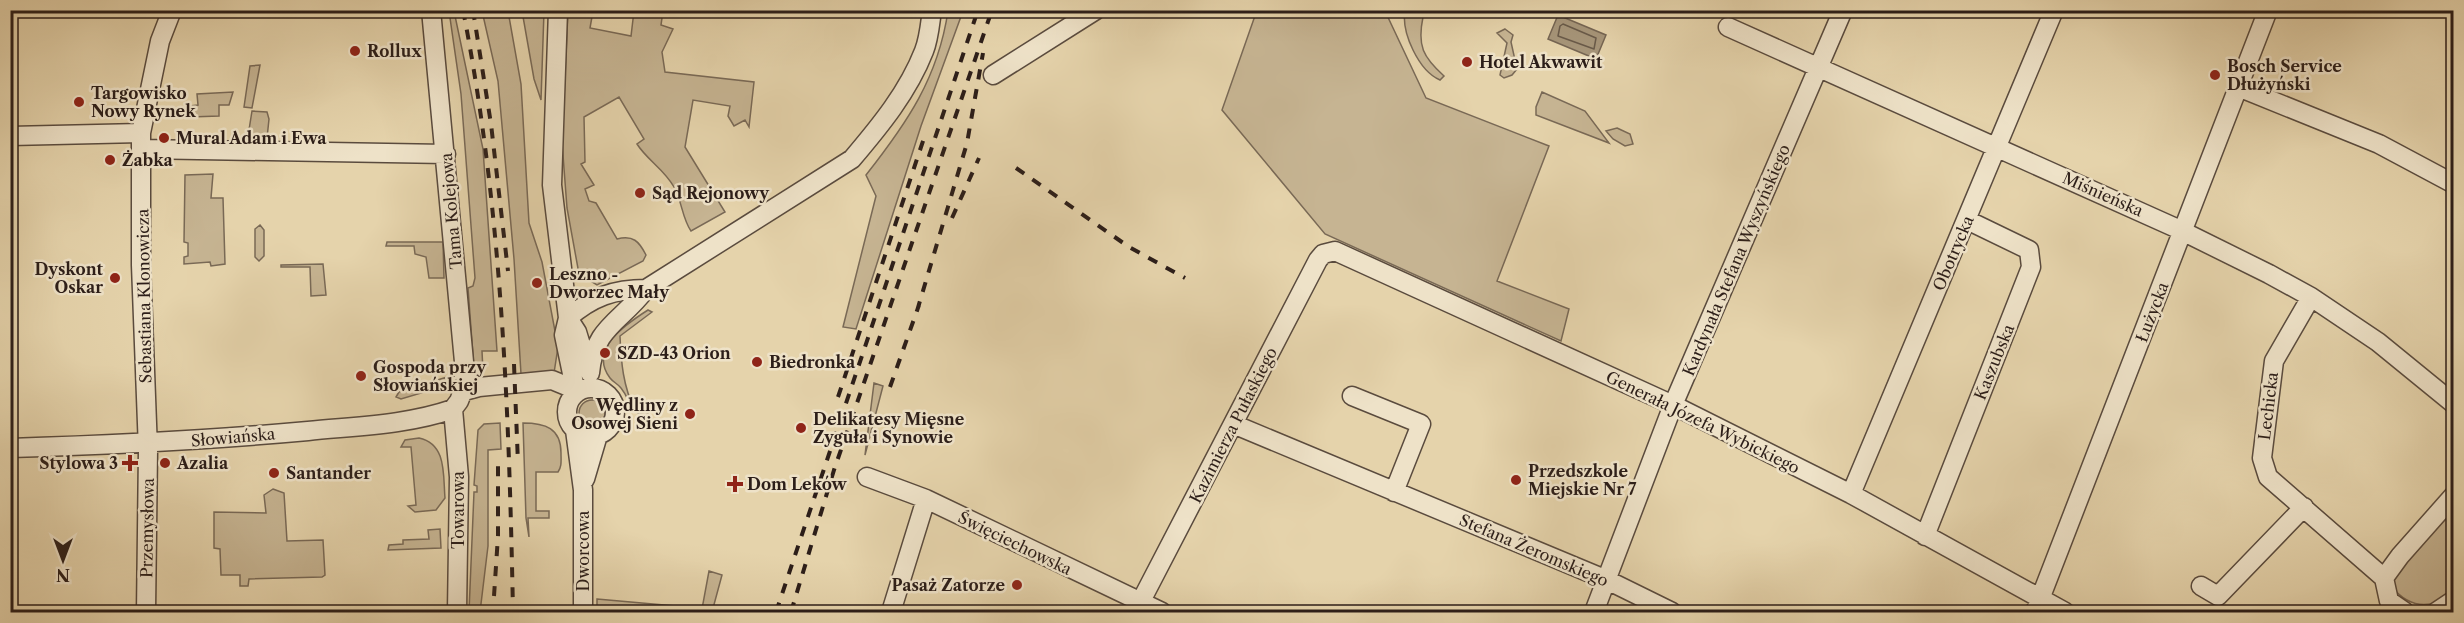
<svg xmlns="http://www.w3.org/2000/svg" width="2464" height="623" font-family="'Libre Caslon Text',serif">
<rect width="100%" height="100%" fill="#e5d3ab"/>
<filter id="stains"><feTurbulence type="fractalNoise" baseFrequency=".00333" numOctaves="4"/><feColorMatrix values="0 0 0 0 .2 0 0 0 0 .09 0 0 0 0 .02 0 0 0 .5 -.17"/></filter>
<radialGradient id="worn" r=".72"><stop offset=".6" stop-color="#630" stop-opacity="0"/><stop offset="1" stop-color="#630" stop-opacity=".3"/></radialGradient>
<path fill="#c6b492" stroke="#796956" stroke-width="1.5" d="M1257,10L1385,11L1426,98L1549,146L1497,281L1569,309L1561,341L1325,234L1222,110Z
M1405,10L1415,11L1423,17C1417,46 1423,57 1444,76L1440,80C1419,71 1401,33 1405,10Z
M449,11H454L483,149L497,351H482L483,372L478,373L474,369L468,288L473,286L475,278L461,94Z
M482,11H508L521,84L529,223L542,262L558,347L554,373L521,374L514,259L498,81Z
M522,11H544L541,100L534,79Z
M568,11H593L590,28L631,36L634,11H663L661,25L673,29L662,52L665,72L754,82L749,127L745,120L734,126L728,116L730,106L693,100L685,147L725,212L691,231C682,218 682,201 674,187C664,169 647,160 637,144L644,139L619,97L584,117L585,162L581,164L594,185L585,189L589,201L596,203L617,239C633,235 639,241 646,255L643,261L597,285L579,274L567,208L562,142Z
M948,11H963L921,126L856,329L843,327L876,196L866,175C907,123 938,78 948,11Z
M1505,29L1513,35L1511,42L1517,69L1512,75L1504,78L1500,75L1507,43L1497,33Z
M260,65L252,108L244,107L250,66Z
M233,92L229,105H219V116L190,117V106L198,105L197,94Z
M1542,92L1585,111L1609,143L1536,115V107Z
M252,111L267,112L269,119L267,138L248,136Z
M1617,128L1630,134L1633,144L1625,146L1613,139L1606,131Z
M213,174L211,198H223L225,264L211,266L210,262L184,264V257L188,256V243L184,242L185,175Z
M260,225L264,230V256L259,261L255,257V229Z
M387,242H443L444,278H429L426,257L415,254L414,246H386Z
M323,264L326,295L311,296L310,267H281V265Z
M648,310L652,312L620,336C621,361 623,387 635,410L648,412V417C626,410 633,403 621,388C618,384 613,382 610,378C588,349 626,324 648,310Z
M447,377L448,385L401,399L396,397L399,392Z
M874,383L883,386L865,455Z
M579 413a13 13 0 1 1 26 0a13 13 0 1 1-26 0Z
M500,423L501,449L488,450V546L480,612H469L474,492H477V486L474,485L478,430L484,424Z
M523,423C545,423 561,428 561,453C561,461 562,466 558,472H536V511H549V518H528L529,537L526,518Z
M419,438C447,444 443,475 445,498L436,510L415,512L408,506L416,505L411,447H401L405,440Z
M273,489L284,493L287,541L323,540L325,575L322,577L249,579L248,586H240V575H221L220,549L214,548V512L266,513L264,495Z
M2453,507V594C2431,609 2410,609 2392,587L2395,567Z
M440,529L441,548L388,550L389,545L403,544V540L429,539L428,530Z
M709,571L722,575L712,612H689L688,607L702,609Z
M597,599L675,606L676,612H597Z"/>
<path fill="#a69579" stroke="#756553" stroke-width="1.5" d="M1558,15L1606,35L1596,59L1548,39Z"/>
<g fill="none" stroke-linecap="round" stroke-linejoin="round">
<path stroke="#695a49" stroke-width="1.5" d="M1563,24L1596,38L1594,49L1558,36L1560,26Z"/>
<defs>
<path id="minor" d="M558,10L552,185L568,318L564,335L576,393
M1728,27L2176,228L2269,274L2311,297L2378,342L2454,404
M993,75L1096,10
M2238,87L2379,144L2454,184
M10,136L141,133
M141,149L446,154
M2311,297L2274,361L2262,458L2268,477L2384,578
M568,318C592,297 614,289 646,289
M568,318L577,332L588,368
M590,373C594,327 621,322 646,289L852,159C880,126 908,92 924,51C929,39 930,24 932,10
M567 412a24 24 0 1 1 48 0a24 24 0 1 1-48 0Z
M464,391L479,387L552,380L569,387L576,393
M1352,396L1421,424L1394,492
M453,409L459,477L457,612
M1233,424L1607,580L1672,612
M575,430L583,490V612
M10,448C110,445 209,440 308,431C356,426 407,425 453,409L459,401L466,383L431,10
M867,477L926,499L1162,612
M585,479L598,435
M1851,494L2054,10
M1925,536L2031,267L2029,250L1967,220
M2201,586L2218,596L2304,507
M1140,603L1318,260L1323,254L1335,251L1673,405L1851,494L2065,612
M146,612L148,450L141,265V133L160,41L172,10
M891,612L926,499
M1594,612L1673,405L1843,10
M2035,612L2268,10
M2405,612L2389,601L2384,578L2400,556L2454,495
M2436,612L2454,600"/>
</defs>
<use href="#minor" stroke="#5a4b3e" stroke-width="21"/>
<use href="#minor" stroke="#eee2c8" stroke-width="18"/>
<path stroke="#2c1e19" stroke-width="4" stroke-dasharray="10 10" stroke-linecap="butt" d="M463,10C502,209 509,411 513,612
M473,10L491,124L508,271
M1016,168L1129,247L1185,278
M952,218L979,158
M917,311L967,143L983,53
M514,364L518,463
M890,387L919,305
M838,397L924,138
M494,596L498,536V459
M776,612L978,10
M791,612L834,470L992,10"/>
</g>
<g fill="#8f2418" stroke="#eee2c8" stroke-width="2">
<circle cx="355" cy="51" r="6"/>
<circle cx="1467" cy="62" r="6"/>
<circle cx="2215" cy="75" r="6"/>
<circle cx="79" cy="102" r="6"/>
<circle cx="164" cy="138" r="6"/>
<circle cx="110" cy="160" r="6"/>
<circle cx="640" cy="193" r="6"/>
<circle cx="115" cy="278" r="6"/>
<circle cx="537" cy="283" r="6"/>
<circle cx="605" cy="353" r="6"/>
<circle cx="757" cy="362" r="6"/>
<circle cx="361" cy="376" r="6"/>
<circle cx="690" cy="414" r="6"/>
<circle cx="801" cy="428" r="6"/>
<path d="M127 454h6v6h6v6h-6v6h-6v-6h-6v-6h6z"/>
<circle cx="165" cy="463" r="6"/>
<circle cx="274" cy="473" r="6"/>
<circle cx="1516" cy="480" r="6"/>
<path d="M732 475h6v6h6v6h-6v6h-6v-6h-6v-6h6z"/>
<circle cx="1017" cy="585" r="6"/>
</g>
<g text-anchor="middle" stroke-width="5" stroke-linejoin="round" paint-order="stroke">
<g font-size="16" font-weight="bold" fill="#2c1e19" stroke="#eee2c8" text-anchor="start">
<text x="367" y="57">Rollux</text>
<text x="1479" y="68">Hotel Akwawit</text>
<text x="2227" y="72">Bosch Service<tspan x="2227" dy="18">Dłużyński</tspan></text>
<text x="91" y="99">Targowisko<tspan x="91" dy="18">Nowy Rynek</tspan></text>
<text x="176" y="144">Mural Adam i Ewa</text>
<text x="122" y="166">Żabka</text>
<text x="652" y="199">Sąd Rejonowy</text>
<text x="103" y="275" text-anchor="end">Dyskont<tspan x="103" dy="18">Oskar</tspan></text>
<text x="549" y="280">Leszno -<tspan x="549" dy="18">Dworzec Mały</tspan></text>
<text x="617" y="359">SZD-43 Orion</text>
<text x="769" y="368">Biedronka</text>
<text x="373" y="373">Gospoda przy<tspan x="373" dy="18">Słowiańskiej</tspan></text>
<text x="678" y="411" text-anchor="end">Wędliny z<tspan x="678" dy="18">Osowej Sieni</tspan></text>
<text x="813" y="425">Delikatesy Mięsne<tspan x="813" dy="18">Zyguła i Synowie</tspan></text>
<text x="118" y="469" text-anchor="end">Stylowa 3</text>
<text x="177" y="469">Azalia</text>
<text x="1528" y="477">Przedszkole<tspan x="1528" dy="18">Miejskie Nr 7</tspan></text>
<text x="286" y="479">Santander</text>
<text x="747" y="490">Dom Leków</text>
<text x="1005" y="591" text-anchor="end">Pasaż Zatorze</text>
</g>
<g font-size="16" fill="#2c1e19" stroke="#eee2c8">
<text transform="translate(2103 194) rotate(24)" y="6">Miśnieńska</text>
<text transform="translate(451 211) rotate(-95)" y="6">Tama Kolejowa</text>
<text transform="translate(1953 253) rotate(-67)" y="6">Obotrycka</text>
<text transform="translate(1736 260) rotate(-67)" y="6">Kardynała Stefana Wyszyńskiego</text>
<text transform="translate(144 296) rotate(-91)" y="6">Sebastiana Klonowicza</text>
<text transform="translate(2152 312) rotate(-69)" y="6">Łużycka</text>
<text transform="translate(1994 362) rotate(-68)" y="6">Kaszubska</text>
<text transform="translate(2268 406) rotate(-83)" y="6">Lechicka</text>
<text transform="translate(1703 422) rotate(26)" y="6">Generała Józefa Wybickiego</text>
<text transform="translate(1233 425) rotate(-63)" y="6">Kazimierza Pułaskiego</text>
<text transform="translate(233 437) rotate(-5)" y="6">Słowiańska</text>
<text transform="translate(458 510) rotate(-90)" y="6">Towarowa</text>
<text transform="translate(147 528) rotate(-89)" y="6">Przemysłowa</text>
<text transform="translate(1015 543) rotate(26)" y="6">Święciechowska</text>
<text transform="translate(1534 550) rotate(23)" y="6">Stefana Żeromskiego</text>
<text transform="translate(583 551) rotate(-90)" y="6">Dworcowa</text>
</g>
</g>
<rect width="2464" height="623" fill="none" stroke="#e5d3ab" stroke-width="36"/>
<rect x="12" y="12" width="2440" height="599" fill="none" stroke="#2c1e19" stroke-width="3"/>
<rect x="18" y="18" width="2428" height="587" fill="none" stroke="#2c1e19" stroke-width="1.5"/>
<g transform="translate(63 560) rotate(180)" stroke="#eee2c8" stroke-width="4.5" paint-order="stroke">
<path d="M0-4.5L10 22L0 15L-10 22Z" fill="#2c1e19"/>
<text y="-9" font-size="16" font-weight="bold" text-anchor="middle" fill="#2c1e19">N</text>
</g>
<rect width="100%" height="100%" filter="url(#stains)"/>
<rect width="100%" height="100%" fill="url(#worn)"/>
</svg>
